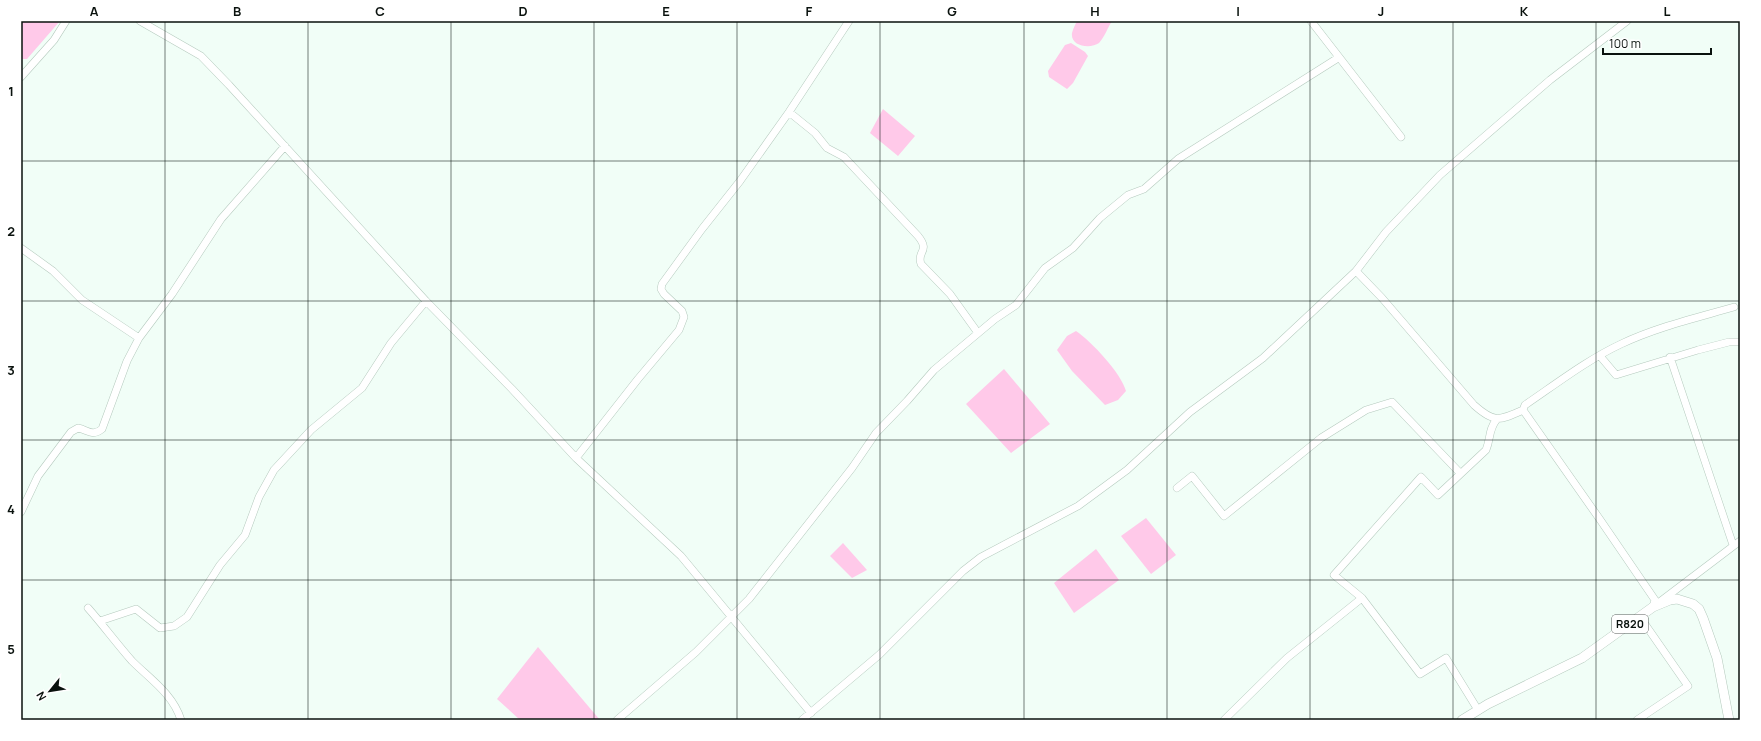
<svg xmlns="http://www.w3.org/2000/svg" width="1761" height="741" font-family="Manrope,sans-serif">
<rect width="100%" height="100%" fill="#f1fef7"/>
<path fill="#ffc9e9" d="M21,21H60L27,59H21Z
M1077,21H1112C1108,27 1104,38 1099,43C1091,49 1070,47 1072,33C1073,29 1075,25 1077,21Z
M1071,43L1085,52L1088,56L1073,83L1067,89L1049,77L1048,71L1065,45Z
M883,109L915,136L898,156L870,133Z
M1076,331C1092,342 1121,373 1126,391L1118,400L1105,405L1072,371L1057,350L1067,336Z
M1004,369L1050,424L1011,453L966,404Z
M1146,518L1176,555L1151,574L1121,536Z
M843,543L867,570L852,578L830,556Z
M1096,549L1119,580L1074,613L1054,583Z
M538,647L600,720H520L497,699Z"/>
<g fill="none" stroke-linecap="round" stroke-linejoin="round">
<defs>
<path id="minor" d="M140,21L201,56L229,85L426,301L512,389L576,458L681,556L811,713
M1311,21L1401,137
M21,77L54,40L66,21
M789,112L815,133L827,148L844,157L918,236C931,252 916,251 921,264L950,294L978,333
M21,248L53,271L82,300L139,338
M1356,271L1386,232L1440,175L1550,80L1627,21
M1600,356L1616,375L1698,350L1729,342H1740
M1670,357L1733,545
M1523,410L1525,405C1556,384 1587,360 1621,344C1657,327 1696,318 1734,307
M576,458L638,379L679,330L684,317L682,311L664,294L661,289L662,284L702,229L740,181L789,112L849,21
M1177,488L1192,476L1224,516L1321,438L1366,410L1392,402L1460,473
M21,512L38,476L71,432L78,428C88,430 92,437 102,429L127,361L139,338L172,294L221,219L285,146
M1362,598L1420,674L1446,658L1478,710
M88,608C103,625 117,644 132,661C150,679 173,694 181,720
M100,621L136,609L160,628L174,626L187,617L220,565L245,535L259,497L274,470L311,430L362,388L391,343L426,301
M617,720L696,652L749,599L852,468L876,433L907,401L934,370L995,319L1016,305L1045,268L1073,248L1100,218L1128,195L1144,189L1178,159L1338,58
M802,720L879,655L963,571L981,557L1078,506L1127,470L1190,412L1263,358L1356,271L1382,298L1474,405C1494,423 1499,421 1523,410L1601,521L1655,600L1653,607L1740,541
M1224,720L1287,658L1362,598L1334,575L1421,477L1438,495L1486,450C1491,438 1488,430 1497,419
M1637,720L1688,686L1640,617"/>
<path id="major" d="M1462,720L1488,704L1582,658L1653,607L1670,600L1677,599L1693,604L1699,609L1703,618L1717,658L1729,720"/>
</defs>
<use href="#minor" stroke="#b5cabe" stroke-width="8"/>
<use href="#major" stroke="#b5cabe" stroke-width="10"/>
<use href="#minor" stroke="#fff" stroke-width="7"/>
<use href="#major" stroke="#fff" stroke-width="9"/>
</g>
<path fill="none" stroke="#0a120e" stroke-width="1" stroke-opacity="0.55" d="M165,21V720M308,21V720M451,21V720M594,21V720M737,21V720M880,21V720M1024,21V720M1167,21V720M1310,21V720M1453,21V720M1596,21V720M21,161H1740M21,301H1740M21,440H1740M21,580H1740"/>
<g text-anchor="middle" stroke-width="4" stroke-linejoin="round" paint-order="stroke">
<rect fill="#fff" stroke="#545956" stroke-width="1" x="1612" y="615" width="36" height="18" rx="3"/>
<g font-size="11" font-weight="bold" fill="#0a120e">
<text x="1630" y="628">R820</text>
</g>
</g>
<rect width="1761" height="741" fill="none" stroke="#ffffff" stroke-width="44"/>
<g transform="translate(50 691) rotate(240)" stroke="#ffffff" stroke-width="3" paint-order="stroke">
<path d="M0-3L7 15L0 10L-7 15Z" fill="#0a120e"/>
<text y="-6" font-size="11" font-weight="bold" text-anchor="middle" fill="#0a120e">N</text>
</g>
<path d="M1603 48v6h108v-6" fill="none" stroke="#0a120e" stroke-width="2"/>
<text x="1609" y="48" font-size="12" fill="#0a120e" stroke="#ffffff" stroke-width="3" paint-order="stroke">100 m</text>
<rect x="22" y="22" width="1717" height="697" fill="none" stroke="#0a120e" stroke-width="1.5"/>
<g font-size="13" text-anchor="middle" font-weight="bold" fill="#0a120e">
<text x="94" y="16">A</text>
<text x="237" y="16">B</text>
<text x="380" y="16">C</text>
<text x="523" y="16">D</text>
<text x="666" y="16">E</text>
<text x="809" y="16">F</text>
<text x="952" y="16">G</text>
<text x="1095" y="16">H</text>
<text x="1238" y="16">I</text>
<text x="1381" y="16">J</text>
<text x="1524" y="16">K</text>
<text x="1667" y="16">L</text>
<text x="11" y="96">1</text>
<text x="11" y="236">2</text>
<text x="11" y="375">3</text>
<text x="11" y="514">4</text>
<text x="11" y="654">5</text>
</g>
</svg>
